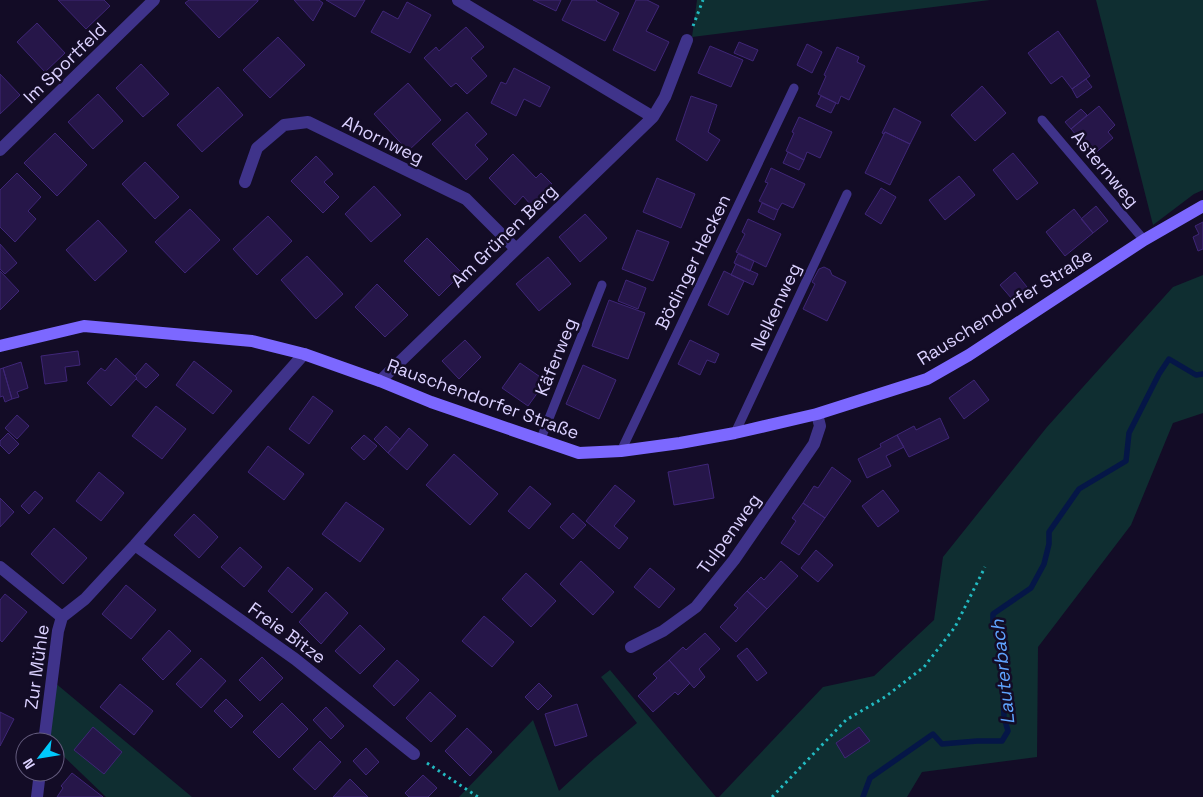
<svg xmlns="http://www.w3.org/2000/svg" width="1203" height="797" font-family="'Space Grotesk',sans-serif">
<rect width="100%" height="100%" fill="#130c26"/>
<path fill="#0f2e31" d="M697,0H990L692,37Z
M1096,0H1203V190L1194,194L1153,225Z
M1203,275V413L1173,423L1131,525L1038,647L1037,757L922,772L907,797H719L823,687L874,676L934,620L943,557L1047,427L1173,287Z
M610,670L716,797H459L533,720L559,791L595,758L637,723L601,677Z
M54,682L192,797H106L55,748V742H49Z"/>
<g fill="none" stroke-linecap="round" stroke-linejoin="round">
<path stroke="#051647" stroke-width="5.5" d="M863,797L870,778L933,734L942,744L977,741H1002L1008,731L1004,717L1001,633L993,622V614L1031,588L1044,564L1049,544V532L1079,489L1126,461L1129,433L1159,374L1169,359L1196,375L1203,374"/>
</g>
<path fill="#261649" stroke="#3f2677" d="M58,0H104L110,6L86,29Z
M189,0H258V1L219,38L185,3Z
M294,0H319L323,3L313,21Z
M326,0H365L355,17Z
M533,0H561L556,11Z
M572,0H597L596,1L619,13L605,41L562,20Z
M636,0H647L659,6L646,31L669,42L655,71L613,50Z
M407,2L431,15L410,53L371,32L383,11L398,19Z
M37,23L65,53L45,72L17,42Z
M466,27L484,47L471,58L487,76L467,94L456,83L451,87L424,58L436,47L439,51Z
M1058,31L1090,76L1072,89L1062,76L1051,84L1028,53Z
M278,37L305,65L270,98L243,70Z
M739,42L758,50L753,61L734,53Z
M807,44L822,52L812,73L797,65Z
M710,46L743,60L731,87L698,73Z
M837,47L859,57L857,62L865,66L849,100L841,96L838,104L818,94L826,76L824,75Z
M141,64L169,94L143,117L116,88Z
M514,68L550,87L540,107L524,99L516,116L491,103L501,82L506,84Z
M0,74L20,95L0,114Z
M1086,79L1092,87L1077,98L1072,89Z
M408,83L441,120L408,151L374,114Z
M982,86L1006,113L975,141L951,115Z
M218,87L243,115L202,152L177,125Z
M98,94L123,121L93,149L68,122Z
M691,96L717,105L708,132L720,140L707,161L676,140Z
M821,96L836,103L831,113L816,106Z
M1099,106L1115,125L1108,132L1113,138L1093,155L1071,129Z
M894,108L921,122L910,144L885,132L884,134L882,133Z
M1081,109L1087,115L1071,129L1065,122Z
M467,112L487,134L475,145L488,159L466,180L432,144Z
M799,117L832,132L820,158L807,152L804,160L786,151L794,133L792,132Z
M885,132L910,144L890,185L865,173Z
M55,133L87,165L57,196L24,163Z
M788,152L804,160L799,170L783,163Z
M1013,153L1038,183L1017,200L993,170Z
M513,154L536,178L541,173L552,184L531,205L523,196L515,205L489,178Z
M316,156L333,174L324,182L339,197L323,213L291,181Z
M145,162L179,197L155,219L122,184Z
M771,168L805,184L793,208L782,203L778,210L759,201L768,183L765,182Z
M17,173L41,197L28,211L36,219L15,242L0,227V190Z
M959,176L975,195L945,220L929,200Z
M657,178L695,194L681,228L643,212Z
M374,186L401,215L371,242L345,214Z
M881,188L896,197L881,224L865,214Z
M762,203L778,210L774,220L758,212Z
M1096,206L1108,221L1093,233L1081,219Z
M190,209L220,240L185,273L155,242Z
M1074,209L1093,233L1065,256L1046,232Z
M585,214L607,238L580,262L559,237Z
M268,216L292,241L257,275L233,249Z
M748,219L781,234L766,267L736,252L745,234L742,232Z
M98,220L127,251L95,281L66,250Z
M1203,222V249L1198,251L1193,237L1199,234L1195,226Z
M637,230L669,242L653,281L622,269Z
M427,238L462,273L439,296L404,261Z
M0,244L17,263L5,274L0,269Z
M738,254L754,261L750,271L734,263Z
M307,256L343,294L316,319L281,280Z
M548,257L571,284L539,311L516,284Z
M736,264L758,274L753,285L731,275Z
M824,267L830,270L832,275L846,282L827,321L803,309L815,284L812,282L819,269Z
M0,271L19,291L0,310Z
M724,271L744,281L728,315L708,305Z
M1015,272L1027,287L1012,299L1000,285Z
M626,280L646,288L638,309L618,301Z
M377,284L408,315L385,337L355,307Z
M609,300L645,313L628,359L592,346Z
M465,340L481,357L459,379L442,361Z
M690,340L719,354L715,363L707,360L700,375L678,364Z
M78,351L80,365L65,367L67,381L45,384L41,356Z
M116,358L137,378L111,406L87,383L101,368L105,371Z
M194,361L232,391L213,414L176,385Z
M21,362L28,388L17,392L19,397L12,399L3,368Z
M146,363L159,375L146,388L136,379L137,378L135,376Z
M520,363L546,381L528,406L502,388Z
M583,365L616,380L599,419L566,404Z
M3,368L12,399L5,402L3,396L0,397V369Z
M974,380L989,400L964,419L949,398Z
M313,396L333,411L309,444L289,429Z
M156,406L186,429L162,459L132,436Z
M17,415L29,426L17,439L5,428Z
M940,418L949,438L909,457L897,435L914,426L916,430Z
M386,426L400,439L388,453L374,439Z
M409,428L428,445L407,470L388,453Z
M8,433L19,444L9,454L0,445V441Z
M364,435L377,446L364,460L351,448Z
M897,435L904,447L886,456L891,466L867,478L858,459L881,447L880,444Z
M268,446L304,474L284,500L248,472Z
M454,454L498,494L470,525L426,485Z
M708,464L714,498L674,505L668,472Z
M832,467L851,481L825,518L803,503L814,486L818,488Z
M99,472L124,493L101,521L76,501Z
M615,485L635,501L614,526L628,538L619,549L586,521Z
M530,486L551,504L529,529L508,511Z
M883,490L899,511L878,527L862,506Z
M35,491L43,498L29,514L21,506Z
M0,498L14,512L0,527Z
M346,502L384,529L360,562L322,534Z
M803,503L825,518L799,555L781,543L796,521L792,518Z
M573,513L586,525L573,539L560,527Z
M194,514L218,537L199,558L174,535Z
M54,528L87,558L63,584L31,554Z
M240,547L262,567L244,587L221,567Z
M816,550L833,565L818,582L801,568Z
M581,561L614,592L593,615L560,584Z
M781,561L798,576L767,609L747,591L761,577L764,580Z
M288,567L313,589L292,613L268,591Z
M650,568L675,589L659,608L634,587Z
M526,573L556,601L531,627L502,599Z
M126,585L156,610L131,639L102,614Z
M747,591L767,609L736,642L720,627L738,608L734,605Z
M326,592L348,613L321,644L299,622Z
M5,594L27,612L2,642L0,640V600Z
M484,616L514,642L492,667L462,641Z
M360,625L385,649L360,674L335,651Z
M169,630L191,651L163,680L142,659Z
M705,633L720,649L699,669L705,677L694,688L669,660L683,647L686,650Z
M747,648L767,673L757,681L737,656Z
M262,657L283,678L260,701L239,680Z
M201,658L226,681L201,708L176,684Z
M397,660L419,680L394,706L373,686Z
M669,660L690,683L678,695L675,692L653,712L638,696L657,678L653,674Z
M539,683L552,696L538,710L525,697Z
M120,684L153,711L134,735L100,707Z
M430,692L456,716L431,742L406,718Z
M226,699L243,716L231,728L214,711Z
M282,703L308,729L279,758L253,732Z
M577,704L587,736L555,746L545,714Z
M326,707L344,726L331,739L313,720Z
M0,712L14,719L0,746Z
M93,727L122,752L104,774L74,750Z
M859,727L870,741L845,758L836,743Z
M467,728L492,752L470,776L445,751Z
M320,741L341,762L315,790L293,769Z
M366,748L379,762L366,775L353,761Z
M72,773L103,797H57L63,788L61,786Z
M423,775L437,788L428,797H409L405,793Z
M350,779L368,797H333Z"/>
<g fill="none" stroke-linecap="round" stroke-linejoin="round">
<path stroke="#22bbc2" stroke-width="3" stroke-dasharray="2.5 4" stroke-linecap="butt" d="M693,26L703,0
M427,763L478,797
M772,797L846,720L885,697L924,667L955,627L985,567"/>
<path stroke="#3f338a" stroke-width="9" d="M1042,120L1144,240
M735,433L847,194
M540,441L602,285
M621,451L794,88"/>
<path stroke="#3f338a" stroke-width="12" d="M653,117L665,97L687,40
M0,150L154,0
M245,182L257,148L284,125L308,122L466,199L516,249
M380,381L653,117L458,0
M135,545L295,659L414,754
M0,567L62,617L58,631L44,742
M62,617L85,599L135,545L304,354
M631,647L663,631L696,607L734,560L814,444L820,426L817,414
M37,797L40,772"/>
<path stroke="#7c68ff" stroke-width="12" d="M0,346L84,326L252,341L304,354L380,381L431,402L579,453L621,451L680,443L735,433L817,414L927,379L969,355L1144,240L1203,206"/>
</g>
<g text-anchor="middle" stroke-width="5" stroke-linejoin="round" paint-order="stroke">
<g font-size="18" fill="#dbd1ff" stroke="#130c26">
<text transform="translate(65 63) rotate(-44)" y="6">Im Sportfeld</text>
<text transform="translate(383 140) rotate(26)" y="6">Ahornweg</text>
<text transform="translate(1105 169) rotate(50)" y="6">Asternweg</text>
<text transform="translate(504 236) rotate(-44)" y="6">Am Grünen Berg</text>
<text transform="translate(693 262) rotate(-64)" y="6">Bödinger Hecken</text>
<text transform="translate(776 307) rotate(-65)" y="6">Nelkenweg</text>
<text transform="translate(1005 307) rotate(-32)" y="6">Rauschendorfer Straße</text>
<text transform="translate(556 357) rotate(-68)" y="6">Käferweg</text>
<text transform="translate(483 399) rotate(20)" y="6">Rauschendorfer Straße</text>
<text transform="translate(729 534) rotate(-54)" y="6">Tulpenweg</text>
<text transform="translate(287 633) rotate(36)" y="6">Freie Bitze</text>
<text transform="translate(37 667) rotate(-82)" y="6">Zur Mühle</text>
</g>
<g font-size="19" font-style="italic" fill="#5fa4ff" stroke="#130c26">
<text transform="translate(1002 672) rotate(-96)" y="7">Lauterbach</text>
</g>
</g>
<g transform="translate(40 757) rotate(239)"><circle r="24" fill="#130c26" stroke="#635b7d"/>
<path d="M0-4L9 19L0 12L-9 19Z" fill="#00c9fc"/>
<text y="-8" font-size="14" font-weight="bold" text-anchor="middle" fill="#dbd1ff">N</text>
</g>
</svg>
